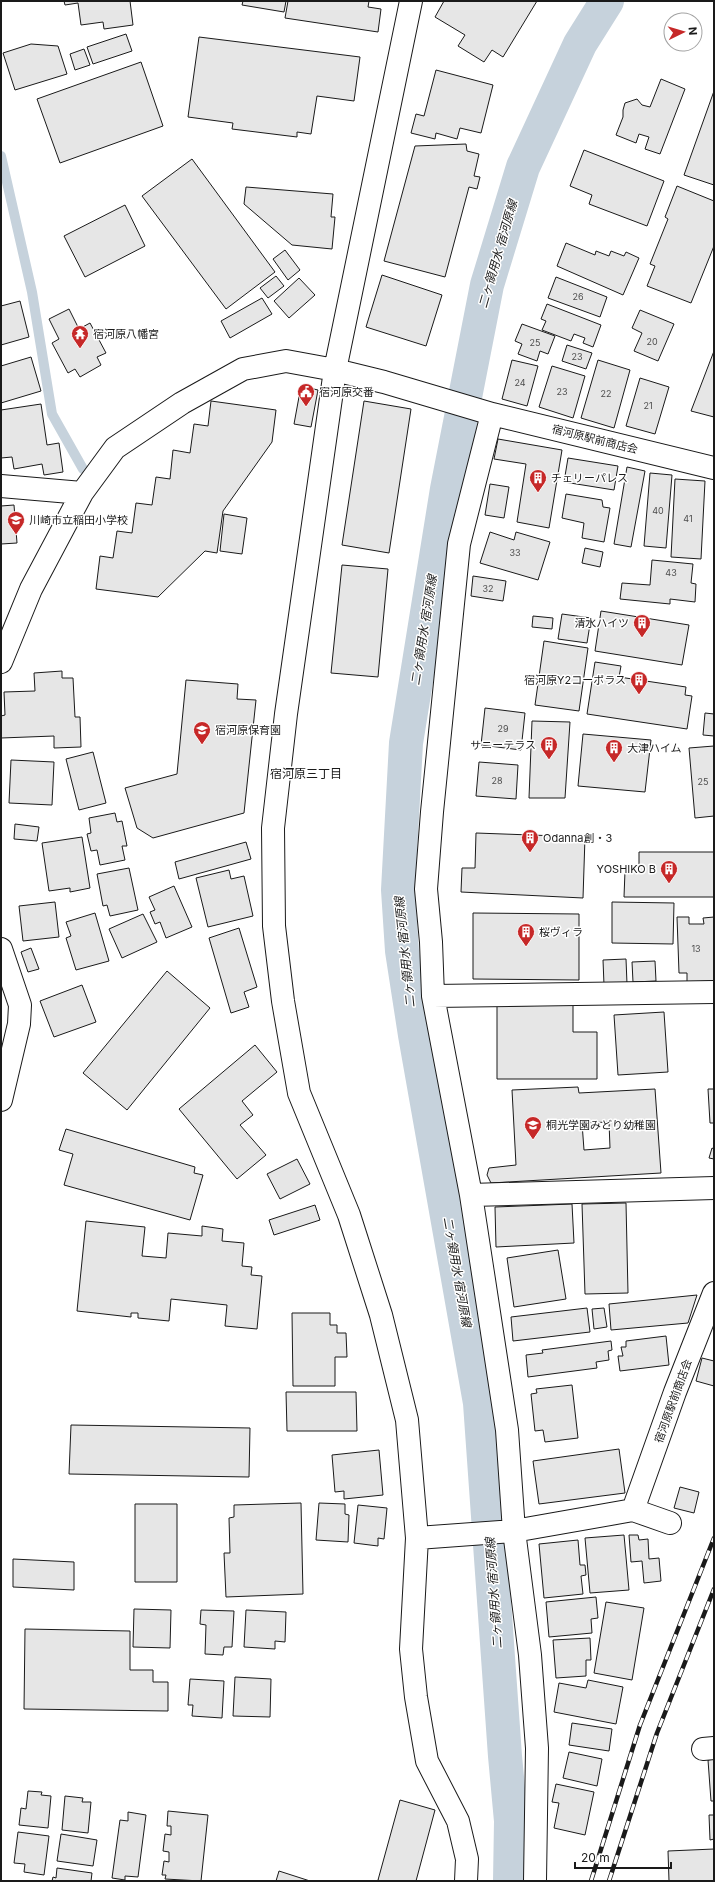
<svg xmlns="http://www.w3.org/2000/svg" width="715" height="1882" font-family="Inter,'Noto Sans JP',sans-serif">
<rect width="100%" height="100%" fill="#fff"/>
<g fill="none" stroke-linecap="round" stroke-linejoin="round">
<path stroke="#c6d2dc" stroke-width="10" d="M1,156L32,292L52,414L83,469"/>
<path stroke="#c6d2dc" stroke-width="34" d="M510,1881L511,1821L505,1756L480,1403L415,1035L402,951L398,890L406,743L447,489L487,285L523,167L580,44L607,1"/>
</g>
<path fill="#e6e6e6" stroke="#1a1a1a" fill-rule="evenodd" d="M64,1H130L133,25L104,29L103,22L81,25L78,3L65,5Z
M243,1H286L284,12L242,5Z
M288,1H369L368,7L381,9L378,32L285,18Z
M444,1H537L503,57L492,50L484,62L458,46L465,35L435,17Z
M126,34L132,51L93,64L87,47Z
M199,37L360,57L354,101L317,96L311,134L297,132V137L232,129L233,123L188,117Z
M31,44L58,46L67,74L15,90L3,53Z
M84,49L90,65L75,70L70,54Z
M141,62L163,126L60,163L37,99Z
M436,70L493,85L481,133L460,128L457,139L436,133L435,139L411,133L416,114L424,116Z
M661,79L685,89L660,154L645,149L649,137L639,134L636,143L616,135L623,117V110L625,103L637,99L642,105L650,107Z
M714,91V185L684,175Z
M466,144L467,151L479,154L474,176L480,177L477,189L469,187L445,277L384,261L415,146Z
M584,150L664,181L647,226L589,204L592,195L570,186Z
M192,159L275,272L226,309L142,196Z
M677,186L714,201V246L691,303L647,286L655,266L650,264L668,219L665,217Z
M246,187L333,194L331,217H335L332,249L292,245L244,204Z
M125,205L145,246L85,277L64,236Z
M566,243L595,255L596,251L609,256L611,251L624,256L626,252L639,258L623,295L557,266Z
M285,250L300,270L288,280L273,259Z
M382,275L442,295L426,346L366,327Z
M276,276L284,286L268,298L260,288Z
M556,277L607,297L600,317L548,298Z
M299,278L315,295L289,318L274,301Z
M262,298L272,314L230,338L221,321Z
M20,301L29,337L1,345V306Z
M547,304L601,325L593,347L583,343L585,338L574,334L571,341L542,330L546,321L541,319Z
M69,309L79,329L90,323L106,353L97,357L101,365L80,377L75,369L68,373L52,343L59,339L49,319Z
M640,310L674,324L658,361L634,351L642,333L632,328Z
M522,324L555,336L548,354L540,351L537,361L518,354L522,344L515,341Z
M567,345L592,353L586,369L562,361Z
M714,351V417L691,411Z
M31,357L41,391L1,403V366Z
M512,360L538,366L527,406L502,399Z
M598,360L630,370L614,428L581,418Z
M552,366L585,376L573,418L539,407Z
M640,378L669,387L655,434L626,426Z
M301,386L318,390L311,427L294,424Z
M211,401L276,410L272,442L223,511L217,553L205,551L158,597L96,589L100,556L113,558L117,531L132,533L136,503L152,505L156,477L170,479L173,450L190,453L194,424L208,426Z
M364,401L411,409L389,553L342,545Z
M41,404L47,445L59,443L63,472L44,475L42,464L14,469L12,457L1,458V410Z
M498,439L562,450L549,528L517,522L526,464L494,459Z
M568,458L618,466L614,490L564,482Z
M627,467L645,471L631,547L614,544Z
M650,473L672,475L666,548L644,546Z
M675,479L705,481L701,559L671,557Z
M490,484L509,487L504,518L485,515Z
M566,494L602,500L603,507L610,508L604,542L582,538L584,523L562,518Z
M14,505L17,543L1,544V506Z
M224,514L247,518L242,554L220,551Z
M490,532L514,540L516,532L550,542L538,580L480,563Z
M585,548L603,552L600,567L582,563Z
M652,560L693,564L691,583L696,584L695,602L670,599V604L620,599L622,583L650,585Z
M342,565L388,569L378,677L331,673Z
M473,576L506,581L503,601L471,596Z
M601,611L689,625L682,665L595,651Z
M562,614L591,618L587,643L558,639Z
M533,616L553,618L552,629L532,627Z
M544,641L588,648L579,711L535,705Z
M595,662L621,666L619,677L686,687L685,695L692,696L687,729L587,714Z
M62,671V678H73L75,717H80L81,747L54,748V736L1,738V716L5,715L4,692L35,691L34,673Z
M186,680L238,684L237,699L256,700L244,813L153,838L137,828L125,788L177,774Z
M485,708L525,713L521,750L481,745Z
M705,713L714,714V736L703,735Z
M532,721L570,722L565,798H529Z
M583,734L651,740L645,792L578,786Z
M714,746V816L695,818L689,748Z
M93,752L106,803L79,810L66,759Z
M11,760L54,762L52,805L9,803Z
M479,762L518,765L516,799L476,796Z
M115,813L117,822L122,821L127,846H122L125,860L100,865L97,850L91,851L87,834L91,833L89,818Z
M15,824L39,827L37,841L14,839Z
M476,833L585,837L583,898L461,892L462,868H475Z
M82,837L90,888L70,892V888L49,891L42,843Z
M246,842L251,859L179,879L175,862Z
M639,852H714V897H624L625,871H639Z
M129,868L138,910L110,916L107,905L103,906L97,874Z
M229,870L231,879L244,876L253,916L208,927L196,878Z
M174,886L192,927L166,938L160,922L155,924L150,912L155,910L149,897Z
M55,902L59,937L23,941L19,906Z
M612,902L674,903L673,944L612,943Z
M95,913L109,961L76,970L66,938L71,936L66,922Z
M473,913L579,914V980L473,979Z
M143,914L157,942L122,958L109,929Z
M677,917H689V924H704L703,918L714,917V981L687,982V973H679Z
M239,928L257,987L244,992L249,1007L231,1013L209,938Z
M31,948L39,969L28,972L21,952Z
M626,959L627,984L604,985L603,960Z
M655,961L656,981L633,982L632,962Z
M167,971L210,1008L127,1110L83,1073Z
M82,985L96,1022L54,1037L40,1001Z
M573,1005V1032H597V1079H497V1006Z
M664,1012L668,1072L618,1075L614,1015Z
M255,1045L277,1072L242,1101L253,1115L240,1125L266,1155L237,1179L179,1109Z
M578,1087L579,1093L655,1089L661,1173L491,1183L487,1175L489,1168L516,1165L512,1090ZM609,1122L610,1148L584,1150L582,1123Z
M708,1089H714V1123H710Z
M66,1129L195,1167L194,1173L203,1175L190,1220L64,1185L73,1154L59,1150Z
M712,1148L714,1149V1159L709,1158Z
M297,1159L310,1184L280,1199L267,1174Z
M626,1203L628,1293L585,1294L582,1204Z
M572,1204L574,1243L496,1247L495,1207Z
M315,1205L320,1220L274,1235L269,1220Z
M86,1221L145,1227L142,1256L166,1258L168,1233L202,1236V1226L223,1229L222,1241L244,1243L242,1266L252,1267L251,1275L262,1276L257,1329L225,1326L227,1305L171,1299L169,1321L138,1318V1313H131V1317L77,1311Z
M558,1250L566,1299L514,1307L507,1258Z
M697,1295L688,1323L611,1330L609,1304Z
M587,1308L590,1332L513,1341L511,1317Z
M604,1308L607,1327L594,1329L592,1309Z
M292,1313H330V1325H337V1333H346L347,1357H335V1386H293Z
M666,1336L669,1365L620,1371L618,1356H623L621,1347H626V1341Z
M611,1341L612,1350L608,1351L609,1360L596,1362L597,1368L528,1377L526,1355L543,1353L542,1350Z
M702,1358L714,1361V1386L696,1381Z
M572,1385L578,1438L545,1442L543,1430L535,1431L531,1394L537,1393L536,1389Z
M286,1392H356L357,1431H287Z
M71,1425L250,1428L249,1477L69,1474Z
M619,1449L625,1493L539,1504L533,1461Z
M379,1450L383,1495L344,1499V1491L335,1492L332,1455Z
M680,1487L699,1492L694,1513L674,1508Z
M301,1503L303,1594L226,1597L224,1553H230L229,1518L234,1517V1505Z
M319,1503L345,1504V1514L349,1515L348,1542L316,1540Z
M135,1504H177V1582H135Z
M358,1505L387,1508L384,1539L378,1538V1546L354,1543Z
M624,1535L629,1590L590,1593L585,1538Z
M629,1535H638L639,1540L648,1539L649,1559L659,1558L661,1581L644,1583L642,1561L631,1562Z
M578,1540L580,1565H585L586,1575L581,1576L583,1594L544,1598L539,1544Z
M13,1559L74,1562V1590L13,1587Z
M596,1597L598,1618L591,1619L592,1633L549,1637L546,1602Z
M606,1602L644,1608L632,1680L594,1673Z
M134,1609L171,1610L170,1648L133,1647Z
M201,1610L234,1611L232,1647H224L223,1655L205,1654L206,1625L200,1624Z
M246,1610L286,1612L285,1642L275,1641V1649L244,1647Z
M25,1629L130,1631V1670H153V1682H168V1711L24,1709Z
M590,1638L591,1660H586V1676L556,1678L553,1640Z
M235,1677L271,1679L270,1717L233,1716Z
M190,1679L224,1681L222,1718L192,1716L193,1705H188Z
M588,1680L623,1687L616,1724L554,1712L559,1683L586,1688Z
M572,1723L612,1729L609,1751L569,1745Z
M569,1752L602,1759L597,1786L563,1778Z
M714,1759V1801H711L708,1760Z
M556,1784L594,1792L585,1835L554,1828L559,1803L552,1802Z
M28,1791L42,1792L41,1795L51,1796L48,1828L19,1825L21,1808L26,1809Z
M65,1796L83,1798L82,1802H91L88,1833L62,1830Z
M400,1800L435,1810L416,1881H381L378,1880Z
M168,1811L208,1815L201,1881L165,1879L166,1875H162L164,1861L169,1862V1852L163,1851L165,1834L171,1835V1826H167Z
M128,1812L146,1815L138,1877L125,1876V1880L112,1878L120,1820L128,1821Z
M709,1815H714V1839L710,1840Z
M18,1832L49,1836L44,1875L24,1872L25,1864L14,1863Z
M61,1834L97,1840L93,1866L57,1861Z
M714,1849V1881H669L668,1851Z
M57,1868L92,1873L91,1881H52L53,1877L56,1878Z
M279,1871L310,1881H276Z"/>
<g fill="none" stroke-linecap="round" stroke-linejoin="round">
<defs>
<path id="minor" d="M411,1L335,370L286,714L273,828L274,926L283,1001L299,1093L349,1215L381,1315L407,1420L417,1538L411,1649L416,1697L427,1761L458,1821L467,1859L466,1881
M492,414L459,544L432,812L426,889L431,942L433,996L471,1195L507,1430L514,1531L530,1655L537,1748L535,1881
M1,486L82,493
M1,662L31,589L82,493L115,448L182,403L243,369L286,361L335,370L384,382L492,414L714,468
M1,949L20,1005L19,1024L1,1100
M433,996L714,992
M471,1195L714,1188
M633,1510L675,1392L714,1293
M417,1538L514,1531L633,1510L670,1523
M703,1749L714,1748"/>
</defs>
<use href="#minor" stroke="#1a1a1a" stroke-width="24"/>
<use href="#minor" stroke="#fff" stroke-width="22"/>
<defs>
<path id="rail" d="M591,1881L640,1725L714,1538
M609,1881L657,1733L714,1589"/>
</defs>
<use href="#rail" stroke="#1a1a1a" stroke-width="4.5"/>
<use href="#rail" stroke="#fff" stroke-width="3" stroke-dasharray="9" stroke-linecap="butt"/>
</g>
<defs>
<symbol id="temple-pin" viewBox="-11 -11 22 30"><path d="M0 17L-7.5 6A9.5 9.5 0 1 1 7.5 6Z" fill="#c62828" stroke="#fff"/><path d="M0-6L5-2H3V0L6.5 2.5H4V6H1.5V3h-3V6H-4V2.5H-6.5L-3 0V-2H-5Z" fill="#fff"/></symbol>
<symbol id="civic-pin" viewBox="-11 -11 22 30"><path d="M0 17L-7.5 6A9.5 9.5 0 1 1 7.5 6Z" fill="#c62828" stroke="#fff"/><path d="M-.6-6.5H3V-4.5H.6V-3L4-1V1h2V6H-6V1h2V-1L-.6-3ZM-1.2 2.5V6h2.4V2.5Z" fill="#fff"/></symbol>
<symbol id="building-pin" viewBox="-11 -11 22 30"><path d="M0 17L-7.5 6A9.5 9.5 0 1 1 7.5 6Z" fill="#c62828" stroke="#fff"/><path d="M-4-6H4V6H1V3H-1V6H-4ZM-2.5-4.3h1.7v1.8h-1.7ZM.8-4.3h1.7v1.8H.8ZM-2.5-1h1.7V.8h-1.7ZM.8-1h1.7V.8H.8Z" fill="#fff"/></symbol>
<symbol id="school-pin" viewBox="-11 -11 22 30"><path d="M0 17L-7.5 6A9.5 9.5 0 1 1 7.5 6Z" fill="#c62828" stroke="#fff"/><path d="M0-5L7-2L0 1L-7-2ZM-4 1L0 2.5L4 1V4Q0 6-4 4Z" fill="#fff"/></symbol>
</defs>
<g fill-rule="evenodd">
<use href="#temple-pin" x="70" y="324" width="20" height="27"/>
<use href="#civic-pin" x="296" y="382" width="20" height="27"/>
<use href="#building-pin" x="528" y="468" width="20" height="27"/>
<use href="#school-pin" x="6" y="510" width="20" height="27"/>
<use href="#building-pin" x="632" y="613" width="20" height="27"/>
<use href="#building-pin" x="629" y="670" width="20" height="27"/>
<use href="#school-pin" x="192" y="720" width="20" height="27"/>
<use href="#building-pin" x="539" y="735" width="20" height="27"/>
<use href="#building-pin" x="604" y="738" width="20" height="27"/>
<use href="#building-pin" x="520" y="828" width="20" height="27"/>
<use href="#building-pin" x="659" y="859" width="20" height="27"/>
<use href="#building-pin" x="516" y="922" width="20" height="27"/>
<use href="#school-pin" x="523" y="1115" width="20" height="27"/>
</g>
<g text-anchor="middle" stroke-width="3" stroke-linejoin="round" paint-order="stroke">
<g font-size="9" fill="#4d4d4d">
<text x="578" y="300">26</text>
<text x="652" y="345">20</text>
<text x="535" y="346">25</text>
<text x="577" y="360">23</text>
<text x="520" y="386">24</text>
<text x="562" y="395">23</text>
<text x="606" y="397">22</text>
<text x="648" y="409">21</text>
<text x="658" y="514">40</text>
<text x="688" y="522">41</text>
<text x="515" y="556">33</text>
<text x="671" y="576">43</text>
<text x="488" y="592">32</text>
<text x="503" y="732">29</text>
<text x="497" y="784">28</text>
<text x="703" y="785">25</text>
<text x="696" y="952">13</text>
</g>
<g font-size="11" fill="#1a1a1a" stroke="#fff" text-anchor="start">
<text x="93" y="338">宿河原八幡宮</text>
<text x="319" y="396">宿河原交番</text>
<text x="551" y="482">チェリーパレス</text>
<text x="29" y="524">川崎市立稲田小学校</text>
<text x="629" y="627" text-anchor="end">清水ハイツ</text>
<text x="626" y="684" text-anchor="end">宿河原Y2コーポラス</text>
<text x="215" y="734">宿河原保育園</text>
<text x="536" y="749" text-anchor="end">サニーテラス</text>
<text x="627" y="752">大津ハイム</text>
<text x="543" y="842">Odanna創・3</text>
<text x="656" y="873" text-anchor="end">YOSHIKO B</text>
<text x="539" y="936">桜ヴィラ</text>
<text x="546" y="1129">桐光学園みどり幼稚園</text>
</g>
<g font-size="11" fill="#1a1a1a" stroke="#fff">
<text transform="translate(595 439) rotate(14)" y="4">宿河原駅前商店会</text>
<text transform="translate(673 1401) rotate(-70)" y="4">宿河原駅前商店会</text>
</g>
<g font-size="12" font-style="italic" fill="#1a1a1a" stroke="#fff">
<text transform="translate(498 254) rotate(-74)" y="4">二ヶ領用水 宿河原線</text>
<text transform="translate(424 630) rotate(-81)" y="4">二ヶ領用水 宿河原線</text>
<text transform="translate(405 952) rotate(-96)" y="4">二ヶ領用水 宿河原線</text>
<text transform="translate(457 1272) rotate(80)" y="4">二ヶ領用水 宿河原線</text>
<text transform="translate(494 1593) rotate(-94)" y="4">二ヶ領用水 宿河原線</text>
</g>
<g font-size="12" fill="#1a1a1a" stroke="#fff">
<text x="306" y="778">宿河原三丁目</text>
</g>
</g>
<rect width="715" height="1882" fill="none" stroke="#1a1a1a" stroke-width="4"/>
<g transform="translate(683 32) rotate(85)"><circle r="19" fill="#ffffff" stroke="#a3a3a3"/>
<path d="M0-3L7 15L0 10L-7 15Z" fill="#c62828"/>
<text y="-6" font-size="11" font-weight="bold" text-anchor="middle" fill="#1a1a1a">N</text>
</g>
<path d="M575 1862v6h96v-6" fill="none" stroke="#1a1a1a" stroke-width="2"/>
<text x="581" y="1862" font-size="12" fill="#1a1a1a" stroke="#ffffff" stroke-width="3" paint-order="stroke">20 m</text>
</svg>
